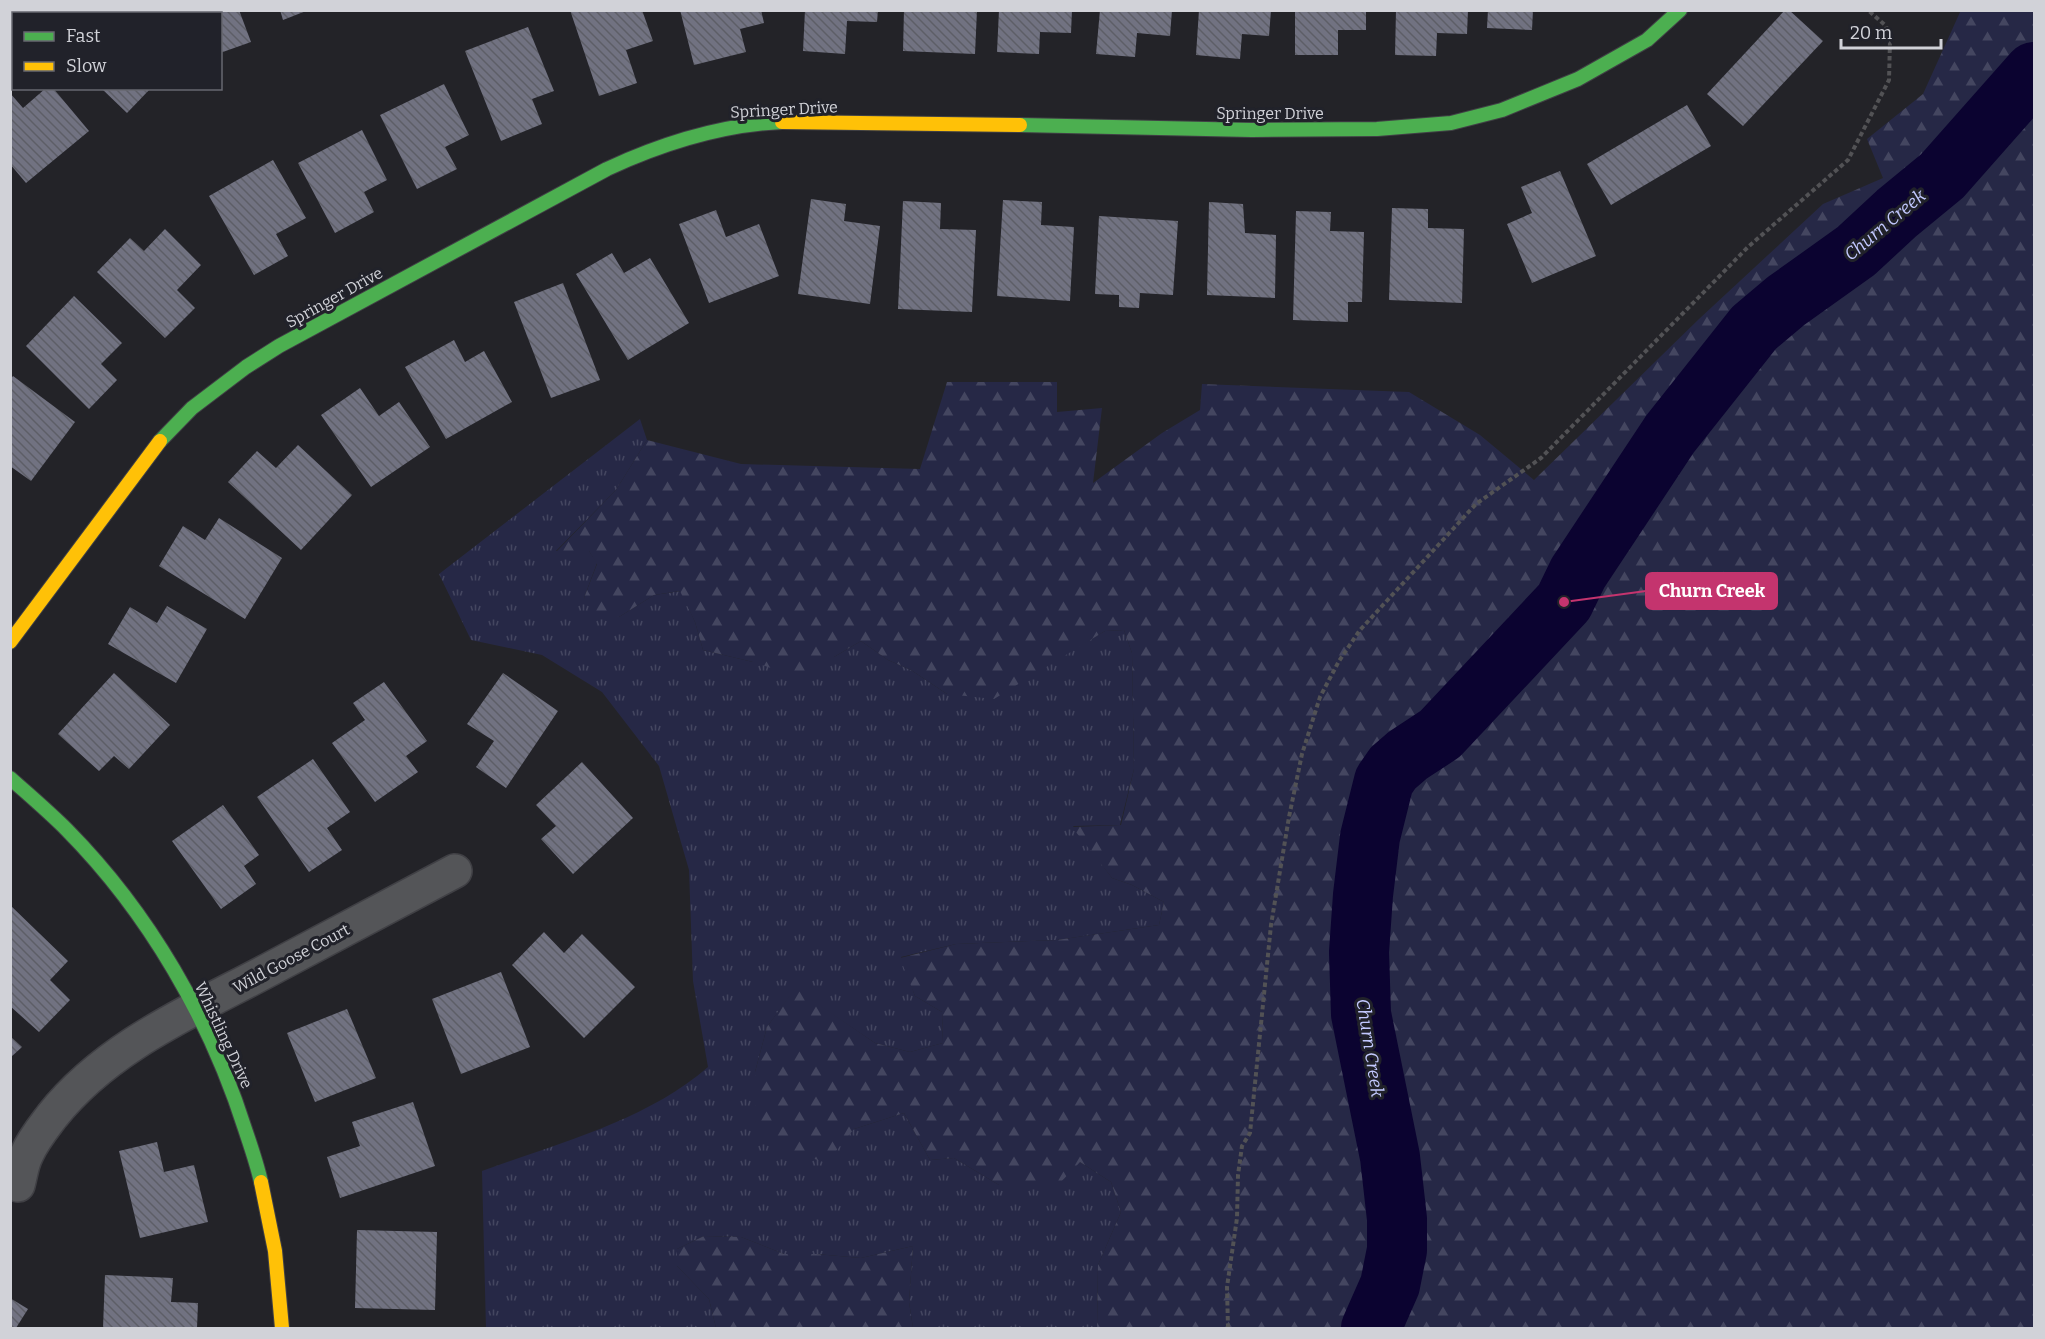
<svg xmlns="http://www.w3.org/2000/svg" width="2045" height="1339" viewBox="0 0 2045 1339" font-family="Bitter,serif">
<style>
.grass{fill:url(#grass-tufts)}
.forest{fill:url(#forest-firs)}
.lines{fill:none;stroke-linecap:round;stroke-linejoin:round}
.river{stroke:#0b0330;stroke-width:60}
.building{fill:url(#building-back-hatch)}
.street-casing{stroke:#404045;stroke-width:36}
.fast-casing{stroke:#404045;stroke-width:16}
.slow-casing{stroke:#404045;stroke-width:16}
.path{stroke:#525255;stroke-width:4;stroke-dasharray:4.5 3;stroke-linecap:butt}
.street{stroke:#545558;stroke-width:33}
.fast{stroke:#4caf50;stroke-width:14}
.slow{stroke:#ffc107;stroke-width:14}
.labels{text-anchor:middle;stroke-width:6;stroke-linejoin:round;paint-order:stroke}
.street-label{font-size:16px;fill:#d1d2d8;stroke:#21222a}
.water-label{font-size:18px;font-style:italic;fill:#c2c8fe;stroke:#21222a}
.leader{fill:none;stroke:#c4346e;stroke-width:2}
.callout-dot{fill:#c4346e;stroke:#21222a;stroke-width:2}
.callout{fill:#c4346e;stroke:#c4346e;stroke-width:2}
.callout-label{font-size:18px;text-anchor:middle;font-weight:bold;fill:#fff}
</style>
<defs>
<pattern id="grass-tufts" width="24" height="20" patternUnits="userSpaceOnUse" patternTransform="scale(1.5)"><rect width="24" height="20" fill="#262846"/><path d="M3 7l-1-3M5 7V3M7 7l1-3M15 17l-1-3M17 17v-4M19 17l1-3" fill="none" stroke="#444660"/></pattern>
<pattern id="forest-firs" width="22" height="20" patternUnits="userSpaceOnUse" patternTransform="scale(1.5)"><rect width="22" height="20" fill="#262846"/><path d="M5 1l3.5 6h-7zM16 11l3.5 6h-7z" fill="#444660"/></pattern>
<pattern id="building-back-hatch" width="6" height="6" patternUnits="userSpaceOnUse" patternTransform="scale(1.5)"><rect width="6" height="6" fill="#717281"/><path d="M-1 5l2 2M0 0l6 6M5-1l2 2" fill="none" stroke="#5d5e67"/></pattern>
</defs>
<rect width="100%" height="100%" fill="#232328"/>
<path class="grass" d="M640,419L647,440L616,490L556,551H589L597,563L584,598L619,617L654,595L681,591L695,622L703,650L753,662L834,657L861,641L888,660L911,670L947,694L1074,649L1105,631L1124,630L1132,653L1134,769L1120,825L1073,826L1112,878L1132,885L1164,902L1159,925L1057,940L956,944L901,957L915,996L942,1012L943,1043L910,1052L875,1043L795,989L767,1027L755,1072V1121L854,1129L904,1113L930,1160L954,1158L999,1185L1080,1162L1111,1182L1121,1212L1098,1265L1097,1328H913L909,1302L913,1246L861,1258L816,1254H784L741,1237L704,1236L677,1249V1266L709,1299L716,1328H486L482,1171C558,1143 646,1121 708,1067L693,981L689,870L659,766L602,692L542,655L471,640L439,574Z"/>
<g class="forest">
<path d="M1961,10L2034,11V1328H1097L1098,1265L1121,1212L1111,1182L1080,1162L1057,1186L999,1185L954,1158L930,1160L904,1113L854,1129L826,1163L789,1150L755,1121V1072L767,1027L795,988L875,1043L910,1052L943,1043L942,1012L915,996L900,958L956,944L1057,940L1159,925L1164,902L1132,885L1112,878L1072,827L1121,825L1134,769L1132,653L1124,630L1105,631L994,699L947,694L911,670L888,660L861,641L834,657L804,679L753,662L703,650L695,622L680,591L654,595L619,617L594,612L584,598L597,564L589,551L556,552L616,490L647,440L741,464L920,469L947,382H1057V412L1102,408L1093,483L1162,433L1200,410L1202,384L1409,392L1480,435L1534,480L1699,319L1823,204L1883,178L1867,139L1923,94Z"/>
<path d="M704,1236L741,1237L784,1254H816L861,1258L913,1246L909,1302L913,1328H716L709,1299L677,1266V1249Z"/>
</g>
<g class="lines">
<path class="river" d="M1371,1328L1390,1285L1397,1250V1219L1390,1157L1361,1014L1359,952L1363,895L1370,837L1384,781L1393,768L1408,755L1440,734L1564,602L1578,573L1670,434L1754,328L1786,301L1856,251L1897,213L1942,176L2034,72"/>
</g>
<g class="building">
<path d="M92,10H102L105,14H89Z"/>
<path d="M170,10H239L251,42L220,53V14H171Z"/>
<path d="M280,10H306V11L283,20Z"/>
<path d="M570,10H642L653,41L626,50L637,83L599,96Z"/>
<path d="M680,10H761L764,23L740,29L746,52L694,65Z"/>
<path d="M805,10H878L877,22L847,21L845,54L803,51Z"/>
<path d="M904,10H977L975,54L903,51Z"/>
<path d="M999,10H1072L1071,33L1040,32L1039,54L997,52Z"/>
<path d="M1100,10H1172L1170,36L1137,33L1135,57L1096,54Z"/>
<path d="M1199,10H1271L1269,36L1242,34L1240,59L1196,55Z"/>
<path d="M1295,10H1366V30H1338V55H1295Z"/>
<path d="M1396,10H1468L1467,34L1437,33L1436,56L1395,55Z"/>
<path d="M1488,10H1533L1532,30L1487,28Z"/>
<path d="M1785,10H1789L1823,41L1743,126L1707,94Z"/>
<path d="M528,27L554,91L532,99L542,124L501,141L465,51Z"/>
<path d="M444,84L469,135L445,147L457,169L417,189L380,115Z"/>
<path d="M46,88H53L89,131L26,183L10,164V93L23,108Z"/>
<path d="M101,88H151L127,113Z"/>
<path d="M1687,105L1711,146L1611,205L1587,164Z"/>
<path d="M362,130L387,180L364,192L374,212L335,233L298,163Z"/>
<path d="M273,160L306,218L276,234L288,256L254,275L209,196Z"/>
<path d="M1560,171L1596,256L1532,283L1507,224L1532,213L1521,187Z"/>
<path d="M811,199L846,204L844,221L880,226L870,304L798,294Z"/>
<path d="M1003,200L1042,202L1041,225L1074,227L1070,301L997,296Z"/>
<path d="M903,201L941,203L940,229L976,230L972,312L898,309Z"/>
<path d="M1209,202L1243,204L1245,233L1276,235L1275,298L1207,295Z"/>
<path d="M1392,208L1428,209V228L1464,229L1462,303L1389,300Z"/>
<path d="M716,210L726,237L759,224L779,276L709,303L679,224Z"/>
<path d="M1296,211L1331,212L1330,231L1364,232L1362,302H1348V322L1293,320Z"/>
<path d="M1099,216L1178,221L1173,295L1140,293L1139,308L1119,307V295L1095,294Z"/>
<path d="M165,229L201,265L177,290L195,308L165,338L97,272L130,238L144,251Z"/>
<path d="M612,253L624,273L650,258L689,323L628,360L576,274Z"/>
<path d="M563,283L600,380L551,398L514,302Z"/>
<path d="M74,296L122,343L101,364L117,380L89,409L26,346Z"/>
<path d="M454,340L465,362L484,351L512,402L446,439L405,367Z"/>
<path d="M13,376L75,422L31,481L10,466V380Z"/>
<path d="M360,388L379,416L399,402L430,447L371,487L321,415Z"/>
<path d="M298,445L352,495L301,550L228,482L257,451L276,468Z"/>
<path d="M219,518L282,558L245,619L159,566L183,526L205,540Z"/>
<path d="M167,606L207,629L176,683L108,644L130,607L157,623Z"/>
<path d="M114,673L170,725L129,769L114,756L99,771L58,734Z"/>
<path d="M503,673L558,711L506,788L476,767L494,741L467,724Z"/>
<path d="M384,682L427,741L406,756L418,772L375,802L332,743L365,720L353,703Z"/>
<path d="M313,759L350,812L327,828L342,850L309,872L257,797Z"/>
<path d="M582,762L633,818L573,874L541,839L556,826L536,805Z"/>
<path d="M223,805L259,855L244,866L256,884L221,909L172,841Z"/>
<path d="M10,905L68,961L50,980L70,1000L39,1032L10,1006Z"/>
<path d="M544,932L564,953L582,934L635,987L584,1038L512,965Z"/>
<path d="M501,972L530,1047L461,1074L432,999Z"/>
<path d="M347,1009L376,1078L315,1102L287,1033Z"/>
<path d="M10,1036L22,1047L10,1058Z"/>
<path d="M413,1102L435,1166L340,1198L327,1157L360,1146L352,1122Z"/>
<path d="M157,1142L164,1172L194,1165L208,1222L140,1238L119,1151Z"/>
<path d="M357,1230L437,1232L435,1310L355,1308Z"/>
<path d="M105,1275L173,1278L171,1302L198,1303L197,1328H103Z"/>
<path d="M10,1298L28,1309L16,1328H10Z"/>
</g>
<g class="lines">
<defs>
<path id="street" d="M18,1185C21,1174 22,1163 27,1154C33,1140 43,1128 52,1116C108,1045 196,1009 274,967C334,935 394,903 455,871"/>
<g id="fast">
<path d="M1020,125L1252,130L1377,129L1451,123L1502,110L1578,79L1647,40L1680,10"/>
<path d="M160,441L192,408L246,367L279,346L607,169C663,143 720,125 782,122"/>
<path d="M10,778C29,795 49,812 67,830C149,913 210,1019 245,1129C251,1147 257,1164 261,1182"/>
</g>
<g id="slow">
<path d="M782,122L1020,125"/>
<path d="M10,642L160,441"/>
<path d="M261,1182L275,1251L282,1328"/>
</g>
</defs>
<use href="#street" class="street-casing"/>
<use href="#fast" class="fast-casing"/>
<use href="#slow" class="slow-casing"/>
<path class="path" d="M1228,1328L1227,1287L1237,1218L1238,1175L1242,1146L1250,1133L1271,925L1289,817L1302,754L1320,697L1339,661L1360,630L1476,504L1541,458L1748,247L1848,160L1889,80L1890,41L1886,26L1868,10"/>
<use href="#street" class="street"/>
<use href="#fast" class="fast"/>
<use href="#slow" class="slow"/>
</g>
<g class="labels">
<g class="street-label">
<text transform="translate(784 109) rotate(-3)" y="6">Springer Drive</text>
<text x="1270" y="119">Springer Drive</text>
<text transform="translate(334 297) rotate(-29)" y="6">Springer Drive</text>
<text transform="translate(291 958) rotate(-28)" y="6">Wild Goose Court</text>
<text transform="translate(224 1035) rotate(65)" y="6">Whistling Drive</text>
</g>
<g class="water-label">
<text transform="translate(1885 225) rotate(-40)" y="6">Churn Creek</text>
<text transform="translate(1370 1048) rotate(81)" y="6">Churn Creek</text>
</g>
</g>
<path class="leader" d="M1564 602L1646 591"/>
<circle class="callout-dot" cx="1564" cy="602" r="6"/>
<rect class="callout" x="1646" y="573" width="131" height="36" rx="6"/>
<g class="callout-label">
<text x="1712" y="597">Churn Creek</text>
</g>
<rect width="2045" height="1339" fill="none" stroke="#d1d2d8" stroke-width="24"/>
<rect x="12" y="12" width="210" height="78" fill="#21222a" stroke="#676870" stroke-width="1.5"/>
<rect x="24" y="32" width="30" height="9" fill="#4caf50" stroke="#676870" stroke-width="1.5"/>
<text x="66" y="42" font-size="18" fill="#d1d2d8">Fast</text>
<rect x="24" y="62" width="30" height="9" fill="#ffc107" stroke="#676870" stroke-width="1.5"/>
<text x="66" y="72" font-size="18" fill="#d1d2d8">Slow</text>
<path d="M1841 39v9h100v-9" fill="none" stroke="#d1d2d8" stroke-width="3"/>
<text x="1850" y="39" font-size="18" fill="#d1d2d8" stroke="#21222a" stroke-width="4.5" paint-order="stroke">20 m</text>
</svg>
